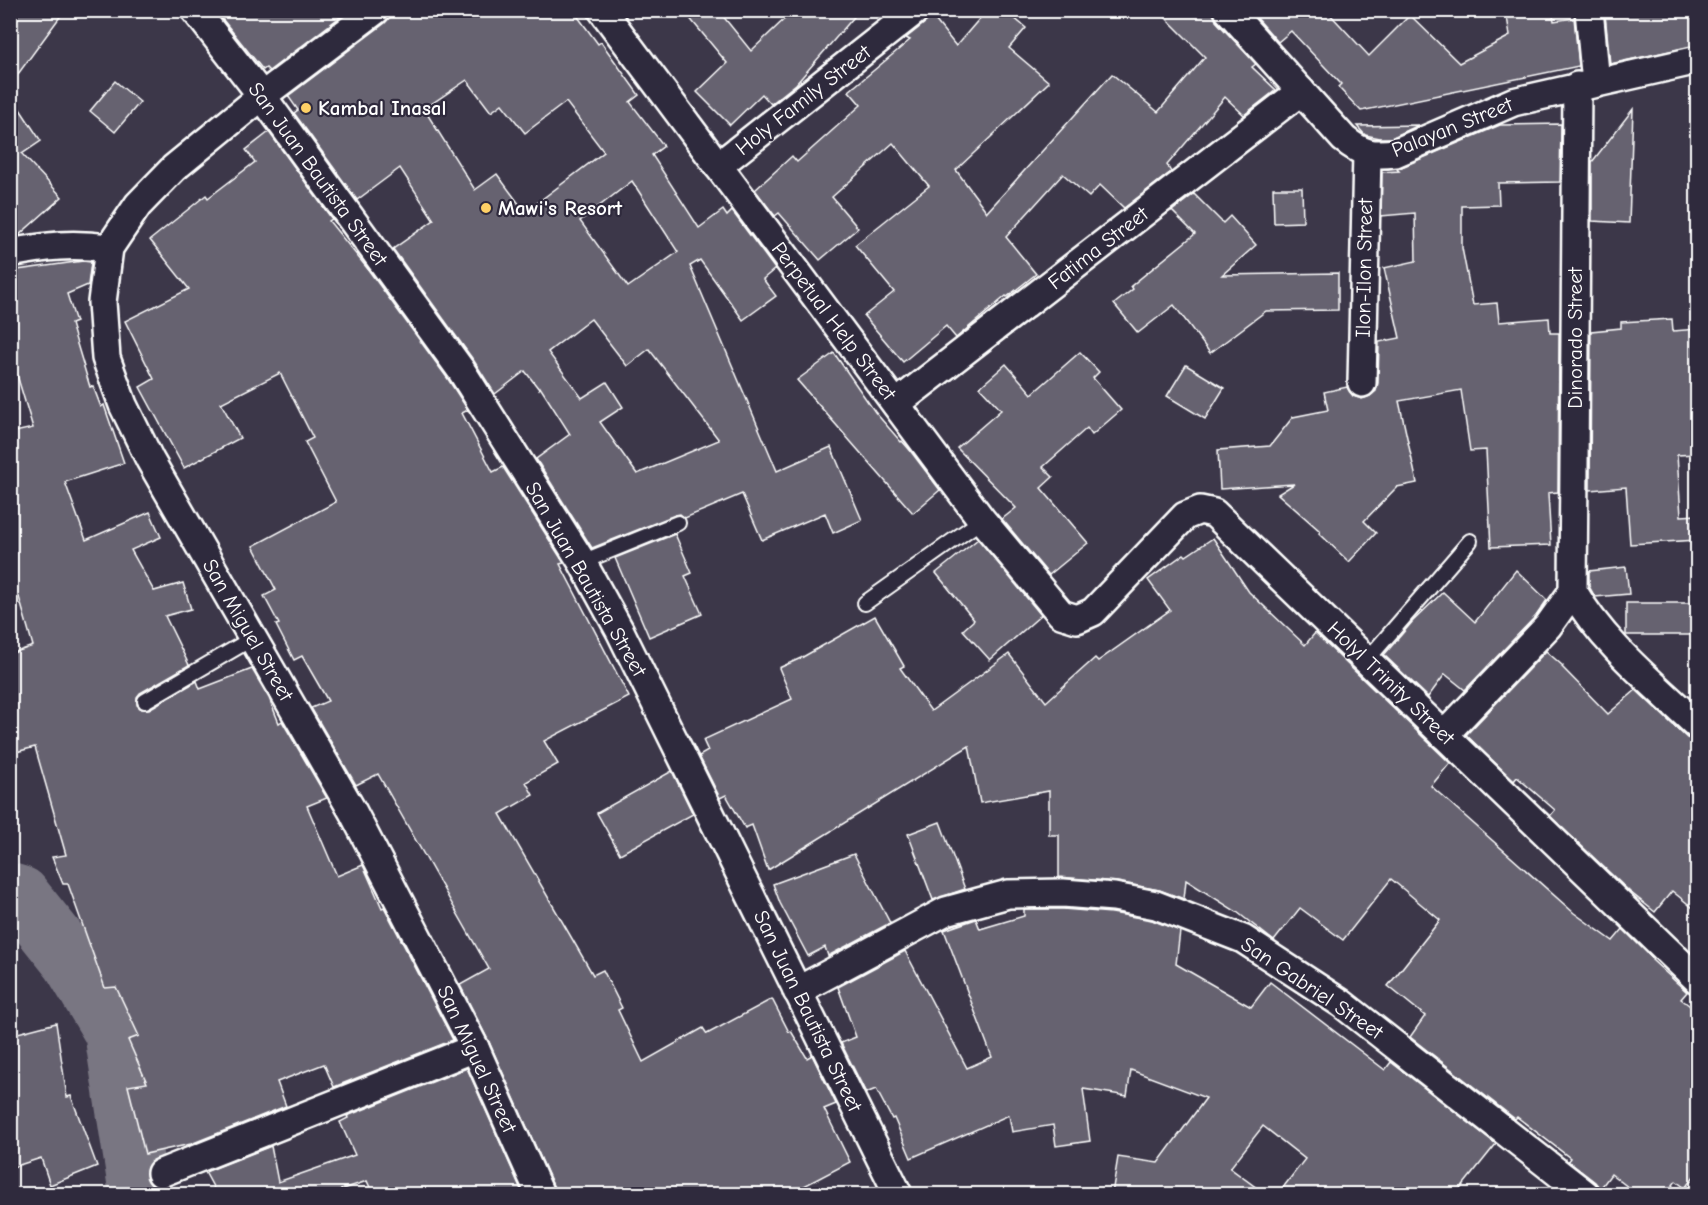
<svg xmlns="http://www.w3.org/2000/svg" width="1708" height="1205" viewBox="0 0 1708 1205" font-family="'Comic Neue',sans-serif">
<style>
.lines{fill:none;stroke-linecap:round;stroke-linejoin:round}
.river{stroke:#797682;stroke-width:60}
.building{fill:#666270;stroke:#fff;stroke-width:1.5;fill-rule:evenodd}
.lane-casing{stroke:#fff;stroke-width:18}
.street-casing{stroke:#fff;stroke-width:32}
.lane{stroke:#2f2a3d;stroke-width:14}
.street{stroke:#2f2a3d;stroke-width:27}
.poi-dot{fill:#ffd166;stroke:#2f2a3d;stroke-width:2}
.labels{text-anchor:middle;stroke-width:4.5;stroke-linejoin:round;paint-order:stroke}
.street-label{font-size:21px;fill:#fff;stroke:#2f2a3d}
.poi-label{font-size:21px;font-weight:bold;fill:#fff;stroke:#2f2a3d;text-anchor:start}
</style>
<rect width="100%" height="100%" fill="#3c3749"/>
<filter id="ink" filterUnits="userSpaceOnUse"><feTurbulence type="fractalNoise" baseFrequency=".0167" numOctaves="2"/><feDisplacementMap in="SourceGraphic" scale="12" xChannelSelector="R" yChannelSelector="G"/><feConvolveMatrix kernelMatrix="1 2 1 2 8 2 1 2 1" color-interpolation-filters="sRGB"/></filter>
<g filter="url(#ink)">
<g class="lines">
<path class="river" d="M10,893L20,896L72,961L114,1032L139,1194"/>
</g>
<g class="building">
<path d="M21,10H65L10,85V24Z"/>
<path d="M215,10H349L269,71L266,68L263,70Z"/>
<path d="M391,10H573L598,44L601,42L639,95L630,102L664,146L652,155L699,228L723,210L727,216L732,211L775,269L763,279L776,296L743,320L700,260L690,266L777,471L831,447L862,520L833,533L825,513L762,540L742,494L685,518L680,514L675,515L592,548L536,459L570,434L540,387L539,389L525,371L495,394L474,361L393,249L434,220L400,168L357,200L294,113L298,110L288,96L385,23L390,17ZM467,80L491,112L502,104L525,133L566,102L604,152L525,212L497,174L475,190L424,109ZM632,181L678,252L628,287L580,221ZM591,319L627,366L649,349L719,440L637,474L600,422L623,407L607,382L582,398L548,352Z"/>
<path d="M683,10H718L751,51L794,10H860L796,84L771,104L762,94L730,125L697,92L727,63Z"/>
<path d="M987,10H1005L1026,28L1009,48L1049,82L956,170L987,212L1112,74L1158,112L1205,57L1158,10H1213L1216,21L1256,64L1252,67L1276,90L1244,115L1225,97L1167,165L1171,172L1124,208L1100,185L1089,197L1063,174L1006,237L1036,274L1007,297L1006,296L956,338L946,326L903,362L864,316L894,292L855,245L929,186L893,143L832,197L858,228L820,260L779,213L775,216L755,190L792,156L797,162L861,105L849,91L910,40L906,38L926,22L931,15L956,46Z"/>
<path d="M1250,10H1326L1369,56L1410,15L1459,63L1510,36L1506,10H1552L1554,21L1574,18L1579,66L1361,111L1338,87L1341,84L1291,31L1278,42Z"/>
<path d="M1629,10H1698V45L1610,64L1605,14Z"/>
<path d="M115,81L140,102L115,132L90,111Z"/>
<path d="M10,94L41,141L22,154L62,197L19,235L10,237Z"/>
<path d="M1633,109L1629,223L1592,221V162Z"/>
<path d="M1561,124L1560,182L1498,183L1499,205L1462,206V248L1473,305L1497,303L1499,322L1549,318L1550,333H1559L1558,492L1548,493L1551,545L1491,547L1486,450L1470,451L1461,390L1399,401L1417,483L1397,487L1364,521L1376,533L1349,562L1319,533L1320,531L1278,494L1294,484L1220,489L1218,450L1270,446L1293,417L1328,410L1324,392L1347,387L1353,396L1362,399L1370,396L1376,391L1378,383L1379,342L1400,338L1384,268L1416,261L1415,213L1381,216L1382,172L1399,171L1397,169L1500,125Z"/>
<path d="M1419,125L1391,138H1380L1365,135L1357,126Z"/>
<path d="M269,132L332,219L329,221L367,268L448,379L468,410L462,413L493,472L503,467L564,563L560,564L629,697L544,741L558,764L526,782L533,795L500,814L593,975L603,970L622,1008L618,1010L643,1062L703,1028L707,1034L772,999L789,1032L791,1031L807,1058L812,1055L836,1104L824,1109L850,1162L789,1194H556L554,1188L489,1042L460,985L489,969L378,774L356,785L311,708L328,701L302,656L294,660L276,625L279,624L264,596L276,590L253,546L336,502L305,442L313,438L280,373L221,403L240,438L184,468L140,387L154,379L125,321L189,289L150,240L206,195L208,198L255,162L246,150Z"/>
<path d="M1273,188H1302L1303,222L1274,223Z"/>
<path d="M1194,194L1223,223L1230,216L1256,245L1222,275L1338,273V310L1266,311L1210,353L1174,305L1138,333L1114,304L1133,289L1131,286L1195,234L1172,211Z"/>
<path d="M83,261L91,262L88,285L67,294L76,322L71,324L90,387L93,386L101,407L104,405L124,463L65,482L86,540L150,512L161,537L131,550L154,591L183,583L191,609L165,616L189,665L140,693L137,697V705L141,709H149L197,681L200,689L252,669L269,698L279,723L282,721L327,798L307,806L337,876L363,865L382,908L384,907L453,1040L334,1087L324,1064L277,1082L286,1106L191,1144L145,1154L128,1086L147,1083L128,1040L139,1036L116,987L105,988L68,884H63L52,857L66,855L35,747L16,752L10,734V654L33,646L19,597L16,598L10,579V433L33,428L10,352V271Z"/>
<path d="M1672,319L1673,331L1698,329V454L1677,455L1681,516L1698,515V540L1630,544L1626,487L1590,490L1591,331L1621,328V322Z"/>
<path d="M1080,352L1099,372L1093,378L1121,410L1092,435L1087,428L1043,467L1053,477L1041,488L1088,543L1049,575L1002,519L1016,508L957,448L1001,410L980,387L1006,364L1032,394Z"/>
<path d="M834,353L875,412L901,442L902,441L909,449L940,490L913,513L797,380Z"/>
<path d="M1186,365L1224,388L1205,419L1167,396Z"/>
<path d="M675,534L692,573L685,576L702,614L649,637L615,558Z"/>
<path d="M1213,538L1249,592L1305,645L1315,633L1450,763L1431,786L1574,913L1613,941L1623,929L1653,959L1652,960L1687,992L1681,999L1698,1012V1171L1685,1188L1676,1181L1666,1194H1637L1611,1174L1600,1189L1595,1182L1568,1161L1570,1158L1517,1117L1515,1119L1410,1037L1425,1016L1388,986L1440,920L1391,879L1343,940L1300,908L1274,941L1237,912L1186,880L1184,899L1159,890L1117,882L1059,877V835H1049V791L980,803L969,746L768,870L752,825L745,828L726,795L720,798L699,756L708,751L703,740L792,699L779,668L801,658L875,616L904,666L900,668L931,711L1009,654L1046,702L1095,658L1098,661L1170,610L1148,580L1184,554L1186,556Z"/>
<path d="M978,539L1041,615L990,660L963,630L974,620L936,573Z"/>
<path d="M1626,567L1629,594L1595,597L1589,586V571Z"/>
<path d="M1516,570L1547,600L1536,616L1465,690L1445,674L1428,697L1384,655L1413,621L1443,592L1475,622Z"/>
<rect x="1626" y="603" width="72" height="32"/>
<path d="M1546,651L1563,666L1562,667L1608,714L1636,690L1687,738L1698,741V912L1672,891L1655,912L1630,892L1550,816L1555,810L1517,777L1514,781L1466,735Z"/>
<path d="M672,771L693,814L620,854L597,813Z"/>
<path d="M940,822L965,889L933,900L908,834Z"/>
<path d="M854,854L890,923L828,956L825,947L808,956L780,903L773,884Z"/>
<path d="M1024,909H1063L1112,913L1152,920L1180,931L1176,964L1251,1007L1270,982L1385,1070L1391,1062L1496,1144L1456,1194H1278L1305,1159L1263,1126L1230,1168L1265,1194H1112L1118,1157L1158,1163L1206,1098L1131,1070L1127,1096L1083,1089L1090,1141L1056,1146L1053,1125L1012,1132L1009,1115L911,1158L894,1118L892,1119L876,1089L866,1093L841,1043L856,1037L838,987L905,951L967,1068L992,1057L944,930L976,919L980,929L1024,916Z"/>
<path d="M56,1023L67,1097L71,1096L97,1166L50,1185L41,1158L10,1168V1035Z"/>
<path d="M467,1068L523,1194H373L367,1181L329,1194H217L205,1172L271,1146L278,1182L355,1155L340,1122L348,1118L347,1116Z"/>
</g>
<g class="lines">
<defs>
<g id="lane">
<path d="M582,562L678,523"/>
<path d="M865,603L982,520"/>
<path d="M1367,660L1470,541"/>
<path d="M145,701L253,638"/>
</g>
<g id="street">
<path d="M195,10L262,96L461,370L582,562L620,631L898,1194"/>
<path d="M376,10L262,96L174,168L138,205L109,248L102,302L106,358L123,405L150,460L353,812L475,1048L540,1194"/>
<path d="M602,10L982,520L1061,614L1077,619L1093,612L1185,516L1200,510L1214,513L1698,980"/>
<path d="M1228,10L1344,139C1363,154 1371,156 1395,153L1513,102L1698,60"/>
<path d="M1589,10L1596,83"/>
<path d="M1577,86L1573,591C1603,644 1654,684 1698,726"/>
<path d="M718,166L916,10"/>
<path d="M10,253C47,246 71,243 109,248"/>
<path d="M1362,383L1367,153"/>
<path d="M896,404L1301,91"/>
<path d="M1444,735L1548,626L1573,591"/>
<path d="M797,991L946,911L1008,894L1063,893L1114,897L1156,905L1243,939L1341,1003L1585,1194"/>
<path d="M161,1173L475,1048"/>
</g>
</defs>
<use href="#lane" class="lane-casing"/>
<use href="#street" class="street-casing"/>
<use href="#lane" class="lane"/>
<use href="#street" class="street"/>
</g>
</g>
<g class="poi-dot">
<circle cx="306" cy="108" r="6"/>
<circle cx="486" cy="208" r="6"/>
</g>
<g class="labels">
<g class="street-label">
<text transform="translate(803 100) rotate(-38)" y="7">Holy Family Street</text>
<text transform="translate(1452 127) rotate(-22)" y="7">Palayan Street</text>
<text transform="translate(318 174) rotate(54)" y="7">San Juan Bautista Street</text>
<text transform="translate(1098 248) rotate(-38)" y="7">Fatima Street</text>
<text transform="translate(1364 268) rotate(-89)" y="7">Ilon-Ilon Street</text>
<text transform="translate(834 321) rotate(53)" y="7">Perpetual Help Street</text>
<text transform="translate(1575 338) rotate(-90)" y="7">Dinorado Street</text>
<text transform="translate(586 579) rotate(60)" y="7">San Juan Bautista Street</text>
<text transform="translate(248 630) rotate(60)" y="7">San Miguel Street</text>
<text transform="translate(1391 683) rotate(44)" y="7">Holyl Trinity Street</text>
<text transform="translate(1312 988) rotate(34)" y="7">San Gabriel Street</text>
<text transform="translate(808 1011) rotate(64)" y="7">San Juan Bautista Street</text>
<text transform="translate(477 1059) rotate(65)" y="7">San Miguel Street</text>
</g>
<g class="poi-label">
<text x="318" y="115">Kambal Inasal</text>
<text x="498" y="215">Mawi's Resort</text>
</g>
</g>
<rect width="1708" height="1205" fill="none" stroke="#2f2a3d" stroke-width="36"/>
<rect x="18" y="18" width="1672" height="1169" fill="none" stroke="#fff" stroke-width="2" filter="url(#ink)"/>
</svg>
